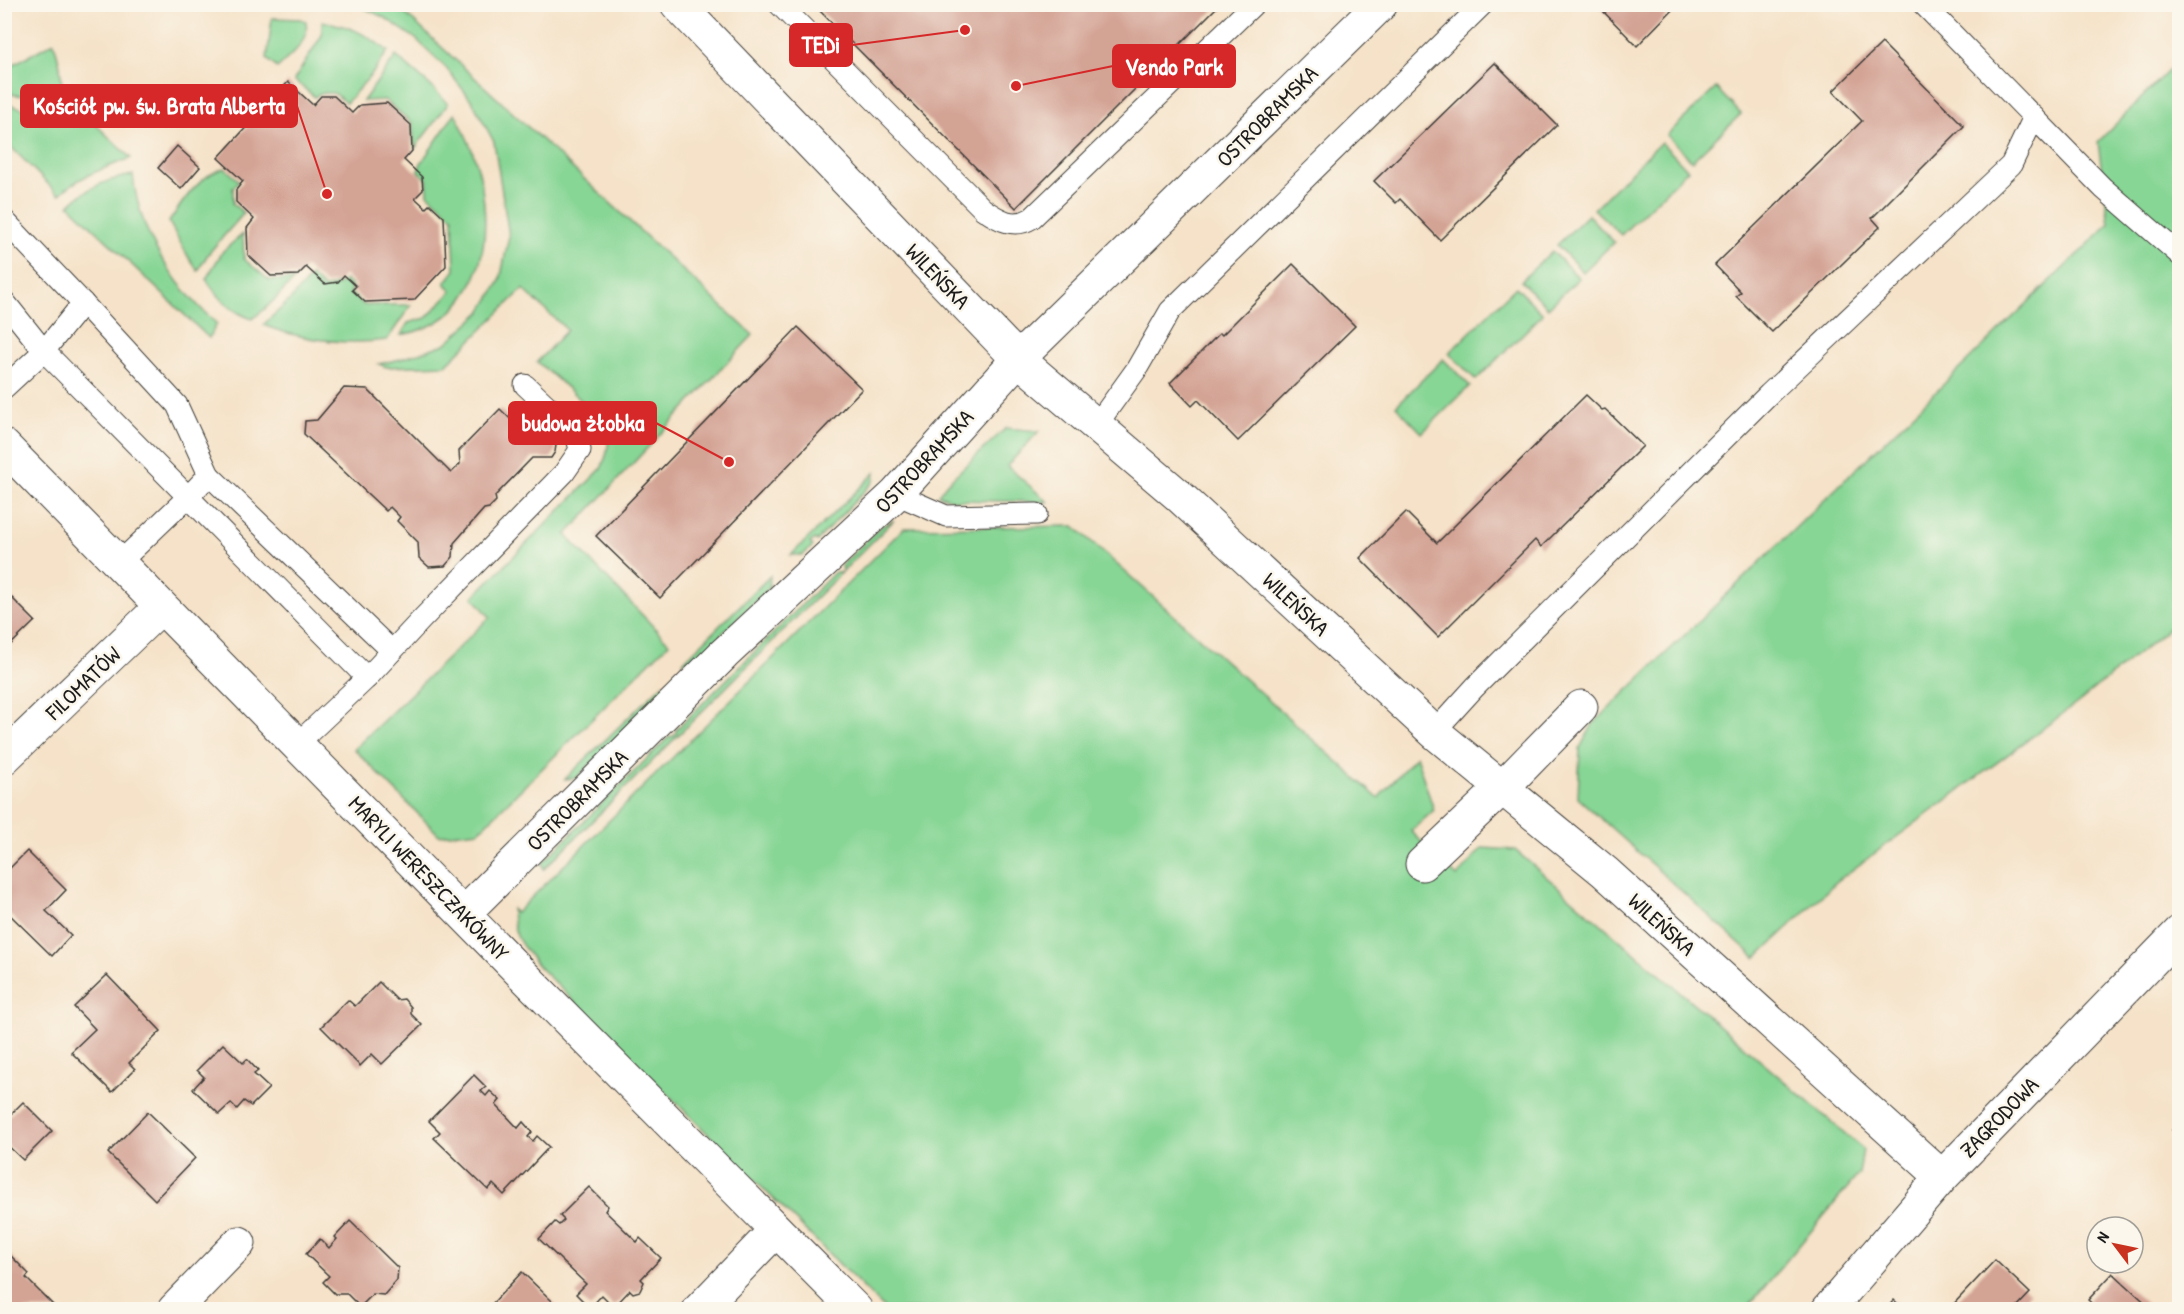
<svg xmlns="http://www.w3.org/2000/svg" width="2184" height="1314" viewBox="0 0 2184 1314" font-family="'Patrick Hand',sans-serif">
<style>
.green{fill:#87d695;stroke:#527958;stroke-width:1.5}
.building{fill:#d3a394}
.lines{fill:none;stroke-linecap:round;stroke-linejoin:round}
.lane-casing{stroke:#3d3a36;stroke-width:23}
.street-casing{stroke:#3d3a36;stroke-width:35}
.lane{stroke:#fff;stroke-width:21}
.street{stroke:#fff;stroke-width:33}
.labels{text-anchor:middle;stroke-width:5;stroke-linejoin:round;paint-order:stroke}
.street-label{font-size:22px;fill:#1c1c1c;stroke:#fbf7ec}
.leader{fill:none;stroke:#d62828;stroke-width:2}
.callout-dot{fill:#d62828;stroke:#fbf7ec;stroke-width:2}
.callout{fill:#d62828;stroke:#d62828;stroke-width:2}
.callout-label{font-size:24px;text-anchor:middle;font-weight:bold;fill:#fff}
</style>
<rect width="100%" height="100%" fill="#fbf7ec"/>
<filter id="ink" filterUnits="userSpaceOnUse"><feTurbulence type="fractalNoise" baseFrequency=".0167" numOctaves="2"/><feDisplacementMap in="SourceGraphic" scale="12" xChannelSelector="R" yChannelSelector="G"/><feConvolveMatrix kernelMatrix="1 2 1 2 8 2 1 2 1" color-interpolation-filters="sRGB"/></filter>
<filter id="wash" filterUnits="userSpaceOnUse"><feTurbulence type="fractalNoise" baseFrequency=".008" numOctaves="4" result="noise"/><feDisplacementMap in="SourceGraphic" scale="24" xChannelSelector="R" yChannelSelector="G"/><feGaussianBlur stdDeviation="1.35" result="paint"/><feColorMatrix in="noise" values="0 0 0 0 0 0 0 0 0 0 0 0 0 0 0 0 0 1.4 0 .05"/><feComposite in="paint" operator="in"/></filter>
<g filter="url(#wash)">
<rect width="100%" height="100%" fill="#f5e2c8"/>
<g class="green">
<path d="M358,5H396L753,335L566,535L669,643L479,831L439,835L354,749L490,617L473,597L601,469C606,457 611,445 606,433C600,412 555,378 537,362L567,330L523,289L446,365L386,367L379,364L401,359L445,344L481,312L500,281L509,236L494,142L472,101L446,68L416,39L385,18Z"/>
<path d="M272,18L301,19L306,21C310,42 291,55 277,68L267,59Z"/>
<path d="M322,21C352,27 363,32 388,51L372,74L346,103L334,93H320L315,97L294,80L322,35Z"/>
<path d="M54,42L60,66L63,96H23L5,93V69Z"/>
<path d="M396,56L431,86L448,104L415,148L412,123L385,100L363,101Z"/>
<path d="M2179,60V620L2080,701L1836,882L1756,958L1578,798L1580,748L1593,724L2109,224L2098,142Z"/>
<path d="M1716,88L1741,114L1692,161L1667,135Z"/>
<path d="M4,103L24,109L77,107L131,158C106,168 78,176 59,195L5,141Z"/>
<path d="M455,113C466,135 477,158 481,182C493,249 478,321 401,335L408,323L426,318L452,291L445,283L455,270L453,217L428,194L427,179L418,171L421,163Z"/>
<path d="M1661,142L1688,170L1621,235L1594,209Z"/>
<path d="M225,168L239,181L233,188V204L244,213L208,254L198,271L189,258L169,222C183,201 199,175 225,168Z"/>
<path d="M133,175C139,235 173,284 217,324L209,338L69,205C88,187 108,179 133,175Z"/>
<path d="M1588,215L1614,242L1583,272L1557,245Z"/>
<path d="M243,234L244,259L269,280H294L265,309L252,319C232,312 217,297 206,279L223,251Z"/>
<path d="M1552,251L1579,278L1548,308L1521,281Z"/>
<path d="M311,276L324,288L340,284L345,280L352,287L350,292L364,305H411L387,340C345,345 302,340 263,325L291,299Z"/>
<path d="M1516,287L1543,314L1476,380L1449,353Z"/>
<path d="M1443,359L1470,386L1422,433L1396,406Z"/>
<path d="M1006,428L1039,431L1007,466L1048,502L954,500L938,495L946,484Z"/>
<path d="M875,473L874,481L817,541L815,539L810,543L813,546L803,555H791Z"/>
<path d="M894,520L544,869L542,863L669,737L673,736L677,732L676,730L835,572L840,573L842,571L841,566L880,527Z"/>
<path d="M1074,526L1378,798L1416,756L1434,810L1411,831L1457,877L1482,848L1515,850L1863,1149L1859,1174L1746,1309H885L539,967C522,945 513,939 512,909L516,913L904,528Z"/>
<path d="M770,576L769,588L693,662H683Z"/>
<path d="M663,684L662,695L652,705L649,702L645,706L646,710L576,778L565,779Z"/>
</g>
<g id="blocks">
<g class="building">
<path d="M813,4H1220L1016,208Z"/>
<path d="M1596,4H1678L1637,46Z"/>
<path d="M1882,43L1964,126L1872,218L1880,227L1772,332L1736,296L1741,292L1715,265L1862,121L1833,91Z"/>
<path d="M1495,63L1557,125L1440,240L1400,199L1396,203L1374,181Z"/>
<path d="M288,82L313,105L321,96H334L352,113L360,105L387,103L411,125L412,151L404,160L422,177L423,190L415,198L426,208L430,204L444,217L446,266L414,300L365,302L352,290L356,286L344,275L338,282L325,284L306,267L298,275L271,276L248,255L247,228L254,219L236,202V190L243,181L218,158Z"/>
<path d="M177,146L200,167L181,189L158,168Z"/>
<path d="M1293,264L1355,326L1238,441L1198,400L1192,406L1170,383L1220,333L1222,335Z"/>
<path d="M798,327L862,389L660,598L596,536Z"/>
<path d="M344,388L367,389L451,473L460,464L459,451L500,409L532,440L549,439L556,445L555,452L551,458H532L495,496L496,501L489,508L484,509L454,543L453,557L445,566L429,567L419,558L418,542L397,521L400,517L390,507L386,511L304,434L305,421L317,420Z"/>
<path d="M1586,395L1602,410L1605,409L1643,446L1541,547L1535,540L1438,637L1360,558L1406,512L1437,543Z"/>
<path d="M4,590L35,621L4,651Z"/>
<path d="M27,851L66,890L46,911L71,935L52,956L4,909V874Z"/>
<path d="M107,975L161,1031L129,1063L135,1069L112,1092L71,1052L95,1029L74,1007Z"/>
<path d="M379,982L397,1000L404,999L411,1007V1014L422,1025L382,1064L372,1054L360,1066L321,1027L348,1000L355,1006Z"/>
<path d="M223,1044L243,1063L247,1059L258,1071L254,1074L269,1088L251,1106L244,1101L237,1109L231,1103L219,1114L193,1089L204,1077L197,1070Z"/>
<path d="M474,1075L486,1087L481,1091L486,1096L490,1091L500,1100L496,1105L518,1128L523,1122L532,1132L528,1137L533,1141L537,1136L549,1147L504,1195L493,1184L488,1190L434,1138L440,1132L429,1121Z"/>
<path d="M23,1102L52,1131L23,1160L4,1142V1121Z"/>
<path d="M148,1112L195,1158L155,1200L108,1153Z"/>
<path d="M2180,1122V1138L2172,1130Z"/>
<path d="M589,1187L608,1206L605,1211L637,1242L640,1238L661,1258L641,1279L644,1282L640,1291L633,1293L630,1290L614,1307L602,1295L590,1308L576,1294L586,1284L539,1239L555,1222L559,1225L564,1220L560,1216Z"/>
<path d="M350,1221L398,1268L397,1280L384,1295L373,1294L360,1307L347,1294H335L323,1282L329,1276L306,1254L320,1239L329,1248L337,1239L335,1237Z"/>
<path d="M4,1249L29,1274L26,1278L58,1310H4Z"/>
<path d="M1995,1260L2030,1293L2014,1310H1948Z"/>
<path d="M522,1272L551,1300L561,1310H496L491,1305Z"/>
<path d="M2113,1273L2153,1310H2099L2088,1300Z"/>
<path d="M1894,1300L1904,1310H1885Z"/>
</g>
</g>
</g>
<g filter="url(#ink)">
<use href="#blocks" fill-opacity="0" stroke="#3d3a36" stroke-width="1.5"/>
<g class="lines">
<defs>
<g id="lane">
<path d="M779,4L983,209C999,220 1014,229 1032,218L1254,4"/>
<path d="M1923,4L2103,188L2180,255"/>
<path d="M4,220L83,303"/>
<path d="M4,301L44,351L367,678"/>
<path d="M4,388L44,351L83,303L177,405L209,475"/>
<path d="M1095,427L1136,370L1170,311L1483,4"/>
<path d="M896,494L946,516L1037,514"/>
<path d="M119,563L188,497L209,475L392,651"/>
<path d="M1434,732L1475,687L1769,394L2011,165L2034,117"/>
<path d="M298,743L367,678L421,620L564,473L580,450L576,433L525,385"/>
</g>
<g id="street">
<path d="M677,4L1018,359L1178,495L1434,732L1605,872L1942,1177"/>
<path d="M4,446L523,975L856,1310"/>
<path d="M4,758L161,607"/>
<path d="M1422,864L1503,787L1581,707"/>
<path d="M464,913L724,654L896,494L1018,359L1381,4"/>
<path d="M174,1310L239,1243"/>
<path d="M699,1310L776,1230"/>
<path d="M1828,1310L1942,1177L2180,932"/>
</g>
</defs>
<use href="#lane" class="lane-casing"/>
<use href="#street" class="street-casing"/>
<use href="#lane" class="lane"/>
<use href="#street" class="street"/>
</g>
</g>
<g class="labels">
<g class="street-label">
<text transform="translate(1267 116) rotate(-45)" y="8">OSTROBRAMSKA</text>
<text transform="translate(938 276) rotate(46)" y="8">WILEŃSKA</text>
<text transform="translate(924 461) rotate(-47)" y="8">OSTROBRAMSKA</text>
<text transform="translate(1296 604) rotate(43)" y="8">WILEŃSKA</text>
<text transform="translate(83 683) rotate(-44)" y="8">FILOMATÓW</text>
<text transform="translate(577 800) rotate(-45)" y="8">OSTROBRAMSKA</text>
<text transform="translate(429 878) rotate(46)" y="8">MARYLI WERESZCZAKÓWNY</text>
<text transform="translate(1662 924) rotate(42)" y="8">WILEŃSKA</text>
<text transform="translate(1999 1117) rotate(-46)" y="8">ZAGRODOWA</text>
</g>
</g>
<path class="leader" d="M965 30L852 45M1016 86L1113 66M327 194L297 106M729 462L656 423"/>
<g class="callout-dot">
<circle cx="965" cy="30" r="6"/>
<circle cx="1016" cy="86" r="6"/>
<circle cx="327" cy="194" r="6"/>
<circle cx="729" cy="462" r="6"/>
</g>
<g class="callout">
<rect x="790" y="24" width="62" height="42" rx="6"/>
<rect x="1113" y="45" width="122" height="42" rx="6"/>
<rect x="21" y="85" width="276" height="42" rx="6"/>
<rect x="509" y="402" width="147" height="42" rx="6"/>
</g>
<g class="callout-label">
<text x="821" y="53">TEDi</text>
<text x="1174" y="75">Vendo Park</text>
<text x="159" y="114">Kościół pw. św. Brata Alberta</text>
<text x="583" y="431">budowa żłobka</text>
</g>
<rect width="2184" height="1314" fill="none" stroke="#fbf7ec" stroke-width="24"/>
<g transform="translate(2115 1245) rotate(302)"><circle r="28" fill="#fbf7ec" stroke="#a29f99" stroke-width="1.5"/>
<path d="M0-4.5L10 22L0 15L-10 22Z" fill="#c8321e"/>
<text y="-9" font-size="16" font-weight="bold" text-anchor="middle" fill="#1c1c1c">N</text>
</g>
</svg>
